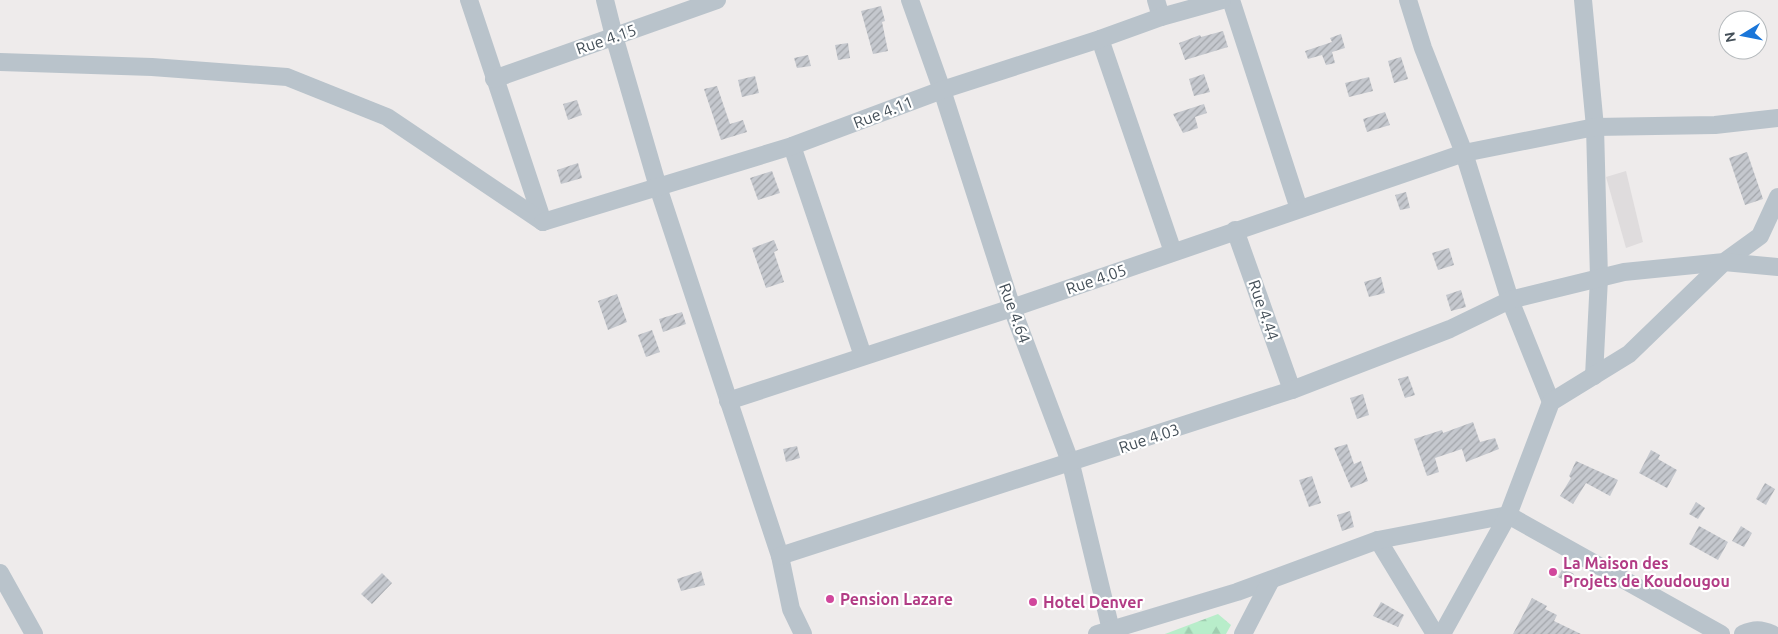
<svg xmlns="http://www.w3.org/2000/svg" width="1778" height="634" viewBox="0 0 1778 634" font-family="Ubuntu,sans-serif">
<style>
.education{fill:#dfdcdd}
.forest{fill:url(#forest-firs)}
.building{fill:url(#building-hatch)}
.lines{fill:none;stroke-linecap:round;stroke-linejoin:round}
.minor{stroke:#b9c3cb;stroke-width:18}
.hotel-dot{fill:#d1479c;stroke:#fff;stroke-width:2}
.labels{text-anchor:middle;stroke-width:4.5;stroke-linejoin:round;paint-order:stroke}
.street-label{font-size:16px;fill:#444f58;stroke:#fff}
.hotel-label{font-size:16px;font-weight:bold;fill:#b23c85;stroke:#fff;text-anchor:start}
</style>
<defs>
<pattern id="forest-firs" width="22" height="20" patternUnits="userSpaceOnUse" patternTransform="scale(1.25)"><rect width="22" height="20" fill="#b8edca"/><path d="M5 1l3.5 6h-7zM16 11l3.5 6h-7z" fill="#9fcdb0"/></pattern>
<pattern id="building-hatch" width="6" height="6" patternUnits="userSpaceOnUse" patternTransform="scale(1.25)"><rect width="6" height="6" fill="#c5c8ce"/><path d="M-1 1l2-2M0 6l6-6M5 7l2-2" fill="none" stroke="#a2a5aa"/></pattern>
</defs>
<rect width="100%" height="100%" fill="#eeebeb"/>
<path class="education" d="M1626,171L1643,242L1626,248L1606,177Z"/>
<path class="forest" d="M1218,614L1231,625L1226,634H1165Z"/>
<g class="building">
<path d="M881,6L885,21L882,22L888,51L873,54L861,11Z"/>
<path d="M1223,31L1228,47L1185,60L1179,43L1200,35L1201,37Z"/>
<path d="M1341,34L1345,48L1332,52L1335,63L1326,65L1322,55L1308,59L1305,51L1332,42L1330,38Z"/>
<path d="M848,43L850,58L838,60L835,45Z"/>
<path d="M808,55L811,66L797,68L794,58Z"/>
<path d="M1401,57L1408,79L1394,83L1388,61Z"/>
<path d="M1204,74L1210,92L1194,96L1189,79Z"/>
<path d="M755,76L759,93L742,97L738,80Z"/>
<path d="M1369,77L1373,91L1349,97L1345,83Z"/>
<path d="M717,86L730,124L743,120L747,132L721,140L704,89Z"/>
<path d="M577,100L582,115L568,120L563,104Z"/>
<path d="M1204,104L1207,113L1195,117L1198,128L1183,133L1173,114Z"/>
<path d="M1385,112L1390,125L1367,132L1363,119Z"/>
<path d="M1747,152L1763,199L1745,205L1729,158Z"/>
<path d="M578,163L582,178L561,184L557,170Z"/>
<path d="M772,171L780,193L758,200L750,178Z"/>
<path d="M1406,192L1410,208L1400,210L1395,195Z"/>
<path d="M774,240L778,250L774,252L784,282L766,288L752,248Z"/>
<path d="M1449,248L1454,265L1438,270L1432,253Z"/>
<path d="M1381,277L1385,293L1369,297L1364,282Z"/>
<path d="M1461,290L1466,307L1451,311L1446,295Z"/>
<path d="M617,294L627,322L608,330L598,301Z"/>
<path d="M682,312L686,324L663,332L659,319Z"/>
<path d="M652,330L660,352L646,357L638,335Z"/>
<path d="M1408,376L1415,395L1405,398L1398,379Z"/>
<path d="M1363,394L1369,415L1357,419L1350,398Z"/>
<path d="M1473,422L1480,442L1495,438L1499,449L1466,462L1462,449L1435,458L1439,472L1427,476L1414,439L1442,430L1443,433Z"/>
<path d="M1347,444L1354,464L1361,461L1368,481L1351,488L1334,448Z"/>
<path d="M797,446L800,458L786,462L783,449Z"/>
<path d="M1651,450L1660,455L1658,459L1677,470L1667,488L1639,473Z"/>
<path d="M1576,461L1618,480L1610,496L1586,483L1573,504L1560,496L1571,478L1569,476Z"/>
<path d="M1312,476L1321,503L1309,507L1299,480Z"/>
<path d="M1765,483L1775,489L1766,505L1756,499Z"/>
<path d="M1696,502L1705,508L1698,519L1689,514Z"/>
<path d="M1350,511L1354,527L1342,531L1337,515Z"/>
<path d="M1699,526L1728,542L1718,560L1689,544Z"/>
<path d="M1741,526L1752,533L1744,547L1732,541Z"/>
<path d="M1563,568L1574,574L1569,583L1558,577Z"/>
<path d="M701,571L705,585L681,591L677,579Z"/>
<path d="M382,573L392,583L372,604L361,594Z"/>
<path d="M1532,598L1547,606L1545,609L1557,615L1554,621L1581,634H1513Z"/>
<path d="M1381,602L1404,615L1398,627L1373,616Z"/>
</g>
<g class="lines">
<g class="minor">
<path d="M469,0L543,222"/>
<path d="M605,0L614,36L658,187L780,556L791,609L803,634"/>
<path d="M910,0L942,90L1012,308L1071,464L1112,634"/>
<path d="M1156,0L1161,17"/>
<path d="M1231,0L1299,209"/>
<path d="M1408,0L1423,48L1464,153L1510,300L1551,402"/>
<path d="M1583,0L1595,127L1599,278L1594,376"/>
<path d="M1100,39L1173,252"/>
<path d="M0,62L152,67L287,77L387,117L543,222"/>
<path d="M494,79L717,0"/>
<path d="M792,146L863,356"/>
<path d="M543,222L792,146L942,90L1100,39L1161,17L1222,0"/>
<path d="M1235,230L1292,390"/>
<path d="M728,401L1012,308L1464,153L1595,127L1715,125L1778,118"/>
<path d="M1508,515L1721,634"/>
<path d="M1378,540L1435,634"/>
<path d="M780,556L1292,390L1450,329L1510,300L1624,272L1724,262L1760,236L1778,197"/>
<path d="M0,573L34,634"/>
<path d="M1097,634L1237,592L1378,540L1508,515"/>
<path d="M1243,634L1271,580"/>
<path d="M1442,634L1508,515L1551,402L1629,354L1724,262L1778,267"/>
<path d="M1743,634C1754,629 1761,629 1772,634"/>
</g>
</g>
<g class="hotel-dot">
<circle cx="1553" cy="572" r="5"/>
<circle cx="830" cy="599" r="5"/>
<circle cx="1033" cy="602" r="5"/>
</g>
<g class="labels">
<g class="street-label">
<text transform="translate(606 39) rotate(-19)" y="6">Rue 4.15</text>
<text transform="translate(883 112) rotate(-21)" y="6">Rue 4.11</text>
<text transform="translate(1096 279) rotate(-19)" y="6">Rue 4.05</text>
<text transform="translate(1264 310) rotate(71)" y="6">Rue 4.44</text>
<text transform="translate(1015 313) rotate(70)" y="6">Rue 4.64</text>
<text transform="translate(1149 438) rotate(-18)" y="6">Rue 4.03</text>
</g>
<g class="hotel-label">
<text x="1563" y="569">La Maison des<tspan x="1563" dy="18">Projets de Koudougou</tspan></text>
<text x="840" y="605">Pension Lazare</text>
<text x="1043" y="608">Hotel Denver</text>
</g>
</g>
<g transform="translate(1743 35) rotate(260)"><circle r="24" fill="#ffffff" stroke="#b4b9bc"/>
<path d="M0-4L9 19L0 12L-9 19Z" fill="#1a76d9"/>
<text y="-8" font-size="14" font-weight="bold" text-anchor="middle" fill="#444f58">N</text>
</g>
</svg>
